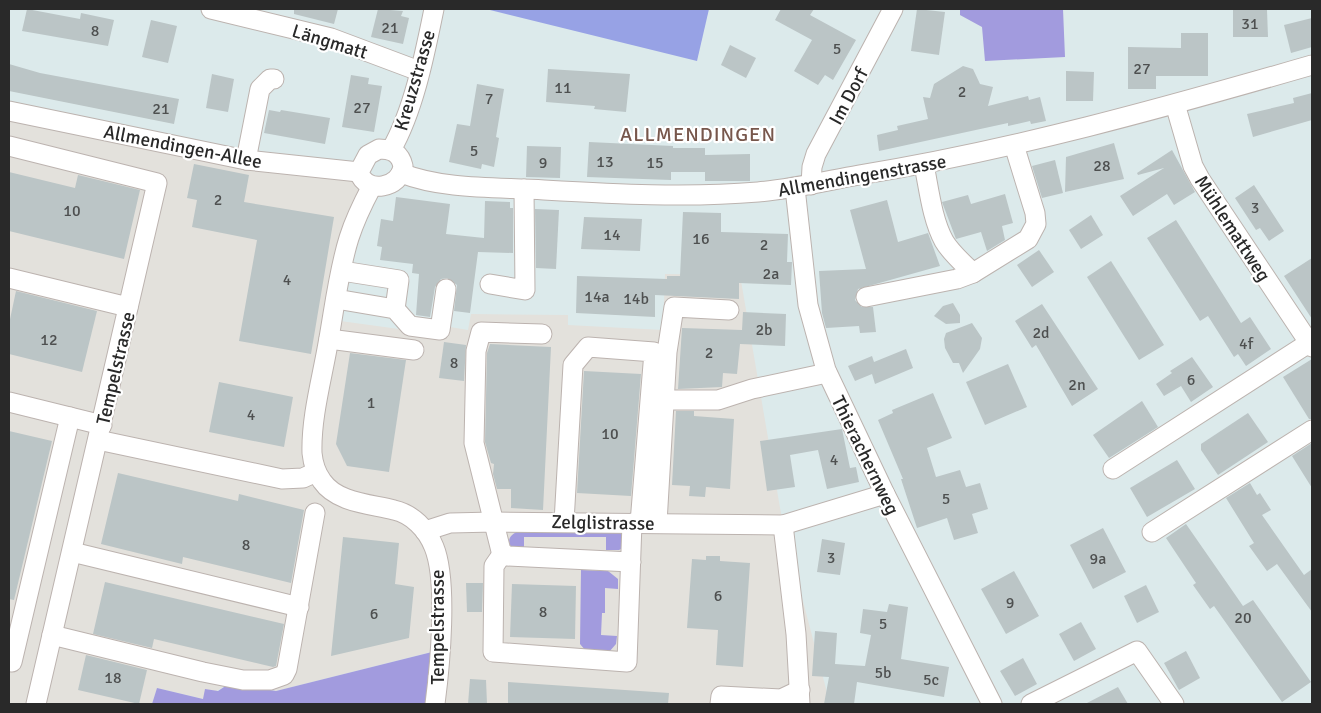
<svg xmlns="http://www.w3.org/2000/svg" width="1321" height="713" viewBox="0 0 1321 713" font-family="Signika,sans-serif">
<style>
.industrial{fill:#e3e1dc}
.green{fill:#a29bde}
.pitch{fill:#97a2e5}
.building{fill:#bbc5c6}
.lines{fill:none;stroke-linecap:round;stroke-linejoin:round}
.minor-casing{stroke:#bcb3af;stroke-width:21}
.minor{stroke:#fff;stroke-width:19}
.labels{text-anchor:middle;stroke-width:4.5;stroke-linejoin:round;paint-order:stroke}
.number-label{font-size:16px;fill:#4e5050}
.street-label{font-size:19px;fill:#292929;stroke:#fff}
.neighbourhood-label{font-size:20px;letter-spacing:1px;fill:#77574c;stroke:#fff}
</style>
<rect width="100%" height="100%" fill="#dceaeb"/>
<path class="industrial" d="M9,111L366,182L333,320L443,335L444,326L468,330L471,314L568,315V325L663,330L665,274L740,275L783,525L830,704H427L431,652L276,691L230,683L203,699L157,688L152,704H9Z"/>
<g class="green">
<path d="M960,9H1063L1065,57L985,61L982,27L960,15Z"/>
<path d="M519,531L618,532L624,535L623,548L619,550H606V537H524V549L511,547C506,538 512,534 519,531Z"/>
<path d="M581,570L608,571L618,579V589L605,588V613H602L601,635L617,636L616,644L609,652L586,651L580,644Z"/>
<path d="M432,652L427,704H152L157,688L203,699L205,689L218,691L230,683L276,691Z"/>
</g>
<path class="pitch" d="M486,9H709L697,61Z"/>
<g class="building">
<path d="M27,9L80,19L81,13L114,20L108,46L22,31Z"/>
<path d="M294,9H338L334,24L294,14Z"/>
<path d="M378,9L403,11L401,16L409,18L403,44L371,37Z"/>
<path d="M781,9H814L810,15L856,40L833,80L825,75L818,85L794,71L812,40L775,20Z"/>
<path d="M917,9L945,12L939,55L911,51Z"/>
<path d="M1233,9L1267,10L1268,37H1233Z"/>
<path d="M1312,18V47L1291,53L1284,25Z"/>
<path d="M151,20L177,26L168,63L142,57Z"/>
<path d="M1181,33H1208V76H1156V89H1128V47L1181,48Z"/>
<path d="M730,45L756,58L746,78L721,65Z"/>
<path d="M9,64L40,73L179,99L174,124L9,91Z"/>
<path d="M963,66L973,69L980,84L993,87L988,106L1028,96L1029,100L1040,97L1046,121L1031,124L1030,121L1008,126V123L879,151L877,135L898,130L897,126L928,119L923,97L930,98L934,84Z"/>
<path d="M548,69L630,74L626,112L594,109L595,106L546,102Z"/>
<path d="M1066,71L1094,72L1093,101H1066Z"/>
<path d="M212,74L234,79L228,112L206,108Z"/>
<path d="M351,75L369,78L368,84L382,86L374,132L342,127Z"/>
<path d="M477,84L504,89L496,137L499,138L494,167L482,164L481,169L449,162L457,124L470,126Z"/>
<path d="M1312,93V120L1253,137L1247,114L1294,103L1293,98Z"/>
<path d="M269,110L280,112L281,110L330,118L325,144L264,133Z"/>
<path d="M589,142L673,146V148H705V155L750,154V181H705V172H671V180L587,177Z"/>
<path d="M1114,143L1124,179L1065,192L1066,157Z"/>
<path d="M527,146L561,147L560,178L526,177Z"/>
<path d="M1172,150L1195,192L1174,205L1167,194L1133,216L1120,196L1164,168L1138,175L1137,173Z"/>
<path d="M1055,160L1063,193L1042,198L1032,166Z"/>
<path d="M194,164L249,175L244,202L334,217L311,354L239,341L257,240L192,227L197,200L187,198Z"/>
<path d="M9,172L75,188L78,175L140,190L124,259L9,231Z"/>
<path d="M1254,185L1284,231L1269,241L1260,228L1256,230L1235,198Z"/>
<path d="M1005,194L1013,223L1002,226L1005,240L987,251L981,232L956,239L942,202L968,195L971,204Z"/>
<path d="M396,197L450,204L446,234L484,238L485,201L510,202V208H513V253L478,252L470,313L454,311L457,285L447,278L441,279L435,287L430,317L416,315L419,274L412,273L413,264L380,260L382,247L377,246L381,219L393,221Z"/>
<path d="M887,200L898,242L928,233L940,266L858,289L855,300L862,307H873L876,332L860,333L859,326L826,328L822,313L819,271L866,269L850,210Z"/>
<path d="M535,209L559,210L556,269L536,268Z"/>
<path d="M683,212L721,213V232L788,234L787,262H792L791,285L739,283V299L655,295V317L576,313L577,276L667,279V276H680Z"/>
<path d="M1091,215L1103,235L1081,249L1069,230Z"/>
<path d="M584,217L642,219L640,251L581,249Z"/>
<path d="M1176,220L1241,323L1250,317L1271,349L1246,366L1238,354L1234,357L1208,316L1200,321L1147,238Z"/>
<path d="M1039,250L1054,272L1032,287L1017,265Z"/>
<path d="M1312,258V319L1284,276Z"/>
<path d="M1111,261L1164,345L1139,360L1087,277Z"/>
<path d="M16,291L97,311L82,372L9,354V324Z"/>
<path d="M953,303L960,315V323L946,324L934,316L943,306Z"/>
<path d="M1042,304L1098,389L1072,406L1036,345L1032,348L1015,321Z"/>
<path d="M743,312L786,314L785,346L740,344L737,374L723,373L722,387L678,389L682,328L742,330Z"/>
<path d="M972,323L982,338L980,349L963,373L959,363H953L945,348L944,339L946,333Z"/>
<path d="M444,342L466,345L464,381L439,378Z"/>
<path d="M490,344L551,347L543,510L511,508V489H497L493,474L494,464L491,463L485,442L487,353Z"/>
<path d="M906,349L913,368L875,384L872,374L855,381L848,366L872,356L874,362Z"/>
<path d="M350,353L406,360L389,472L347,466L336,444Z"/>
<path d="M1192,357L1213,387L1191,402L1181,386L1164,396L1156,384L1172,373L1170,371Z"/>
<path d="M1312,359V419H1309L1283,377Z"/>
<path d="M1008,364L1027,407L985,425L966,382Z"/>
<path d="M584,371L641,374L631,496L577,493Z"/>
<path d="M219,382L293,397L284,447L209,432Z"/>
<path d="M933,393L952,438L927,448L936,477L960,470L966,487L980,483L988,509L972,514L978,533L954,540L947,518L917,528L901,479H903L878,420L893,413L892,410Z"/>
<path d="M1142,401L1158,427L1109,458L1093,435Z"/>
<path d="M676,411H694V416L734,419L730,489L706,487L705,497L689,496L690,486L672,485Z"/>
<path d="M1248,413L1268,442L1218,475L1201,450V444Z"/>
<path d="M842,429L850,468L856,467L859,482L827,489L818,450L790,455L795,487L767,491L760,441Z"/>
<path d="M9,431L52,441L14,600L9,599Z"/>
<path d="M1312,443V488L1292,456Z"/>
<path d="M1177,460L1195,489L1147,517L1130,488Z"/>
<path d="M118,473L238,501L239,494L304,510L291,583L183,557L182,564L101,544Z"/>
<path d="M1250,483L1257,495L1260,493L1271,510L1262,515L1304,575L1312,569V612L1277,564L1267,571L1249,546L1254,543L1226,498Z"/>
<path d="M1186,524L1243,606L1253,600L1311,682L1282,702L1214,606L1210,609L1193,585L1196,583L1166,538Z"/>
<path d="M1103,528L1126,572L1093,589L1070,545Z"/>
<path d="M343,537L399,543L395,584L414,587L409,638L331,656Z"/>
<path d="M822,539L845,543L840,575L817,572Z"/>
<path d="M706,556H720V561L750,563L743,667L716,665L718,630L687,628L692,559L706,560Z"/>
<path d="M1014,571L1039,616L1006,634L981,589Z"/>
<path d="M105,582L284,624L276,666L273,667L154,639L152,648L93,634Z"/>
<path d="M466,583H483L482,612H467Z"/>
<path d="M512,584L576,586L575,639L510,637Z"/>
<path d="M1146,585L1159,612L1137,623L1124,596Z"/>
<path d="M889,604L908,607L901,659L949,667L944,697L857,682L854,704H824L829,677L812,676L815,631L837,633L835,664L865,666L871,635L860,633L863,609L887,612Z"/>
<path d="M1081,622L1096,649L1074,661L1059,634Z"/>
<path d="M1186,651L1200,678L1179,690L1164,663Z"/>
<path d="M86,655L147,670L139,704L78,690Z"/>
<path d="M1023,658L1037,684L1015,696L1000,671Z"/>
<path d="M470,679L486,680L487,704H468Z"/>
<path d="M508,682L669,693L668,704H508Z"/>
<path d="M1118,687L1128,704H1085Z"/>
</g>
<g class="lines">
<defs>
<g id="minor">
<path d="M211,9L331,38L419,71"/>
<path d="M1175,104L1193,166L1200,179L1312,347"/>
<path d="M9,111L246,160L359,172"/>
<path d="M9,146L157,183L36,704"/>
<path d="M379,149C392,149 400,153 403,166C401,188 366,195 359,172L368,155Z"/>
<path d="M391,150C414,110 425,53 434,9"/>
<path d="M246,160L260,89L270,79H274"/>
<path d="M924,165C929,189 932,219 944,241C951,253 963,263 973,273"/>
<path d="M401,173C444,190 498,187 544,190C615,194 687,198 758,192C793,189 826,181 859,175C1013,150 1163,108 1312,65"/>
<path d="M811,185L812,167L816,154L893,9"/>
<path d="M372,186C363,203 355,219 349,238C338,273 334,312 327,349C321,382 311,419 312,453C313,463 316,473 322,481C337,503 371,504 394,510C412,514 427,529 434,547C448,581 440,666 435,704"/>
<path d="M795,188L808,305L826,370L885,494L992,704"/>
<path d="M342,271L399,280L395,309"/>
<path d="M9,278L128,307"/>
<path d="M490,284L525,290L524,189"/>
<path d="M866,297L957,279L973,273L1028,239L1036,224L1035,213L1014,145"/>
<path d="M336,299L395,309L410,326L440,330L446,289"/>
<path d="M542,334L481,332L476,351L474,443L501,551L507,556L631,562"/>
<path d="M329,339L414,350"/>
<path d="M664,400H718L752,389L827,373"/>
<path d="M9,402L102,425"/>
<path d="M98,440L282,479L303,478L316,472"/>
<path d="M1113,469L1312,341"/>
<path d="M564,522L573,365L588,347L654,352L640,523"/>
<path d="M657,523L667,352L674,307L729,310"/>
<path d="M783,525L796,634L800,704"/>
<path d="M425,531L450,523L494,522L783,525L885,494"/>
<path d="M1152,532L1312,430"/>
<path d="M72,552L299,607"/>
<path d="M503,553L494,566L493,652L627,662L632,523"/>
<path d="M52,635L203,672L243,680H270L284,675L287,669L315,513"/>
<path d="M12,662L70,417"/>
<path d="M720,704L721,696L781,699L800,690"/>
<path d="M1031,704L1137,651L1174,704"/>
</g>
</defs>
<use href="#minor" class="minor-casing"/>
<use href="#minor" class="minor"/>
</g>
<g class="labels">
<g class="number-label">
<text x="1250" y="29">31</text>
<text x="390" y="33">21</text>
<text x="95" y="36">8</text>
<text x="837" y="54">5</text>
<text x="1142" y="74">27</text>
<text x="563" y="93">11</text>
<text x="962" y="97">2</text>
<text x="489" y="104">7</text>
<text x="362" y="113">27</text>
<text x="161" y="114">21</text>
<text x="474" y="156">5</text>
<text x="605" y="167">13</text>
<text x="543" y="168">9</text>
<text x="655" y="168">15</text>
<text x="1102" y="171">28</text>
<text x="218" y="205">2</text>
<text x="1255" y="213">3</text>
<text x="72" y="216">10</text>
<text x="612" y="240">14</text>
<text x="701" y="244">16</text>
<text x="764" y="250">2</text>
<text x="771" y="279">2a</text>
<text x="287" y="285">4</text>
<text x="597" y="302">14a</text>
<text x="636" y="304">14b</text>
<text x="764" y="335">2b</text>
<text x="1041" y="338">2d</text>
<text x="49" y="345">12</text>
<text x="1246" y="349">4f</text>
<text x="709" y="358">2</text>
<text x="454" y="368">8</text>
<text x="1191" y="385">6</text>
<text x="1077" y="390">2n</text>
<text x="371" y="408">1</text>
<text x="251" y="420">4</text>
<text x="610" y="439">10</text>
<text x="834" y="465">4</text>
<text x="946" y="504">5</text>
<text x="246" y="550">8</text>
<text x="831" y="563">3</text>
<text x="1098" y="564">9a</text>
<text x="718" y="601">6</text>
<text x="1010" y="608">9</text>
<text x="543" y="617">8</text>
<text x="374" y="619">6</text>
<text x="1243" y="623">20</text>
<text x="883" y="629">5</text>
<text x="883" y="678">5b</text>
<text x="113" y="683">18</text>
<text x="931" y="685">5c</text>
</g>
<g class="street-label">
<text transform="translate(330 41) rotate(17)" y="7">Längmatt</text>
<text transform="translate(414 80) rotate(-74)" y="7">Kreuzstrasse</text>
<text transform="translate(848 96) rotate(-62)" y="7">Im Dorf</text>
<text transform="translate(183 146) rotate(11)" y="7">Allmendingen-Allee</text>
<text transform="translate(862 175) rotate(-10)" y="7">Allmendingenstrasse</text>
<text transform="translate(1233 228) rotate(57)" y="7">Mühlemattweg</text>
<text transform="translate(115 368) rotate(-77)" y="7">Tempelstrasse</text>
<text transform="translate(866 455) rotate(64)" y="7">Thierachernweg</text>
<text transform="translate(603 522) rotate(1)" y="7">Zelglistrasse</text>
<text transform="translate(437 627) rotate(-90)" y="7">Tempelstrasse</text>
</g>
<g class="neighbourhood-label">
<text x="698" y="141">ALLMENDINGEN</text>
</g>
</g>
<rect width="1321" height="713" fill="none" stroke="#292929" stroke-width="20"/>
</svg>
